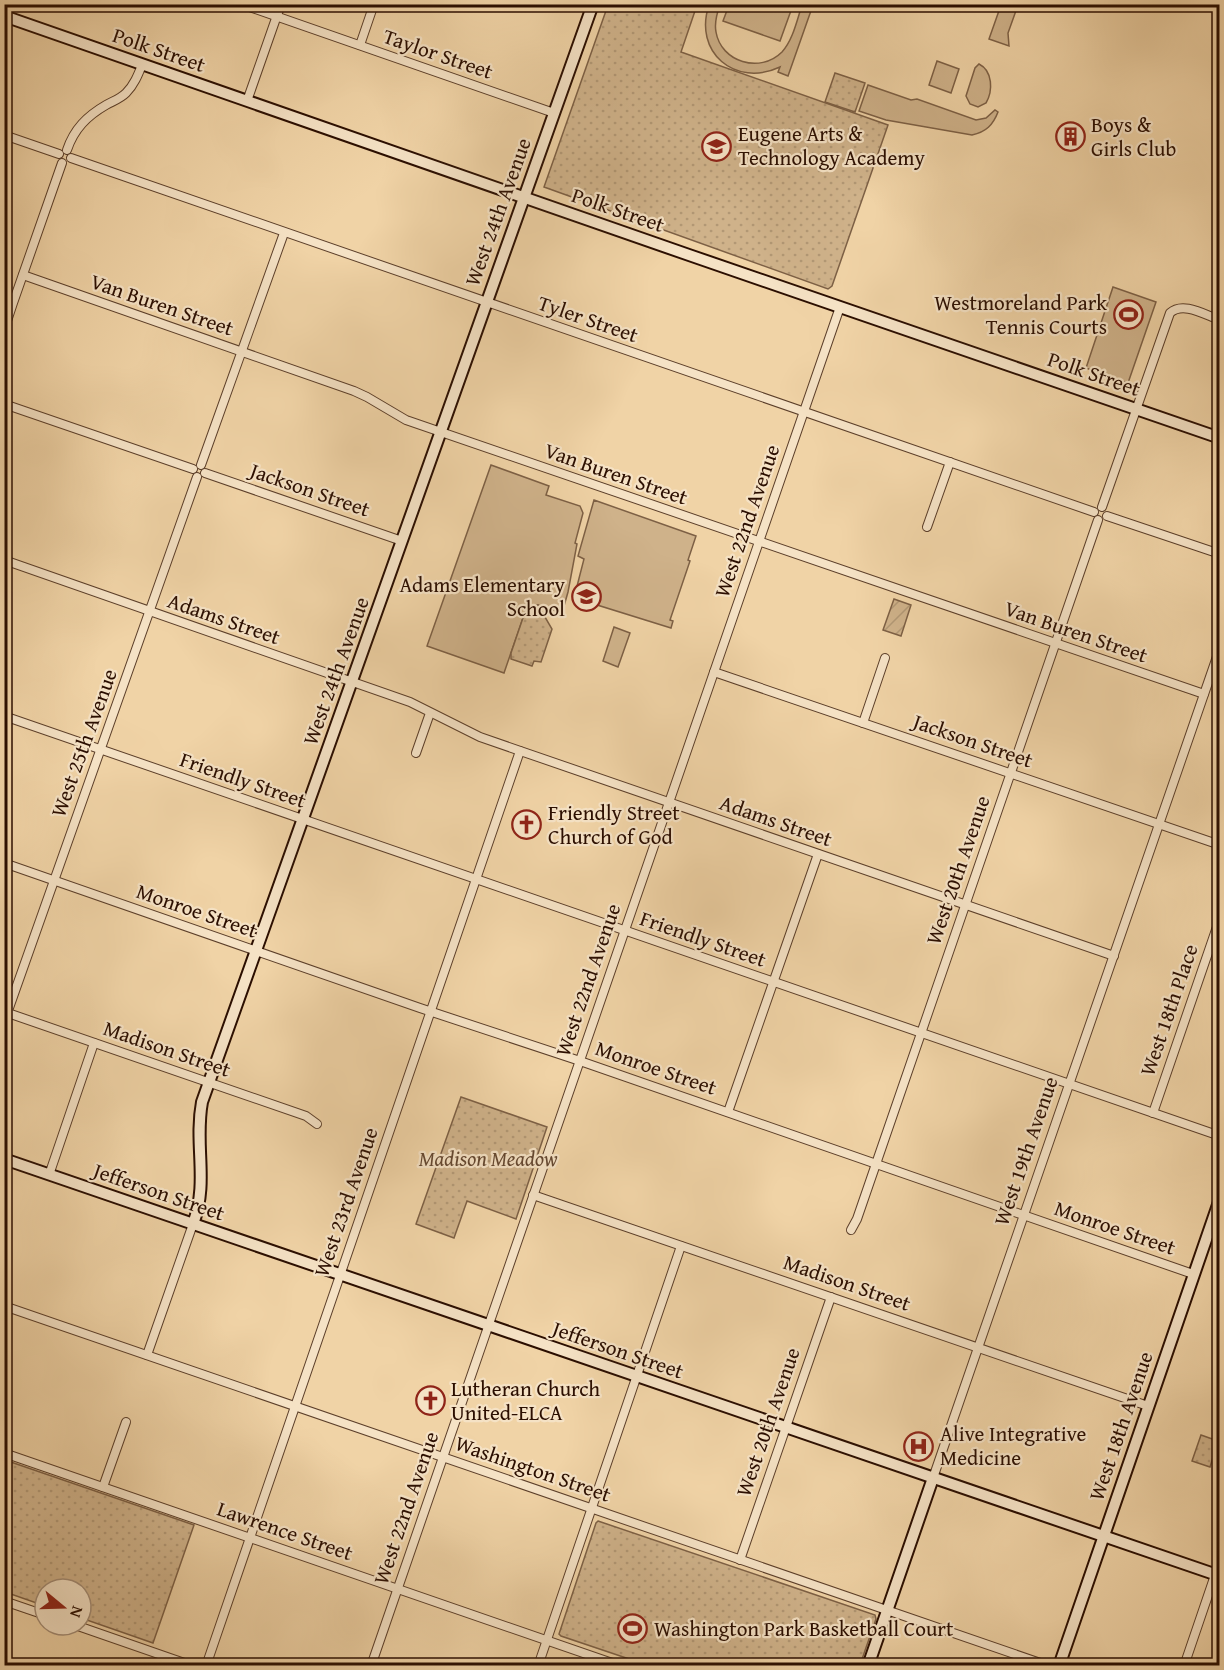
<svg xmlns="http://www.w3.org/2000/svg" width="1224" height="1670" viewBox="0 0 1224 1670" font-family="'Gentium Book Plus',serif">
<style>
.grass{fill:#cfb28a;stroke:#7d6045;stroke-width:1.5}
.park{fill:url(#park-dots);stroke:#7d6045;stroke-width:1.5}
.garden{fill:url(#garden-furrows);stroke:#7d6045;stroke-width:1.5}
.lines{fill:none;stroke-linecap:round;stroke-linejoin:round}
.street-casing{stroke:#5c3f2a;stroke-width:10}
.secondary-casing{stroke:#2b0e00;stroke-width:14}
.street{stroke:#f5e2c5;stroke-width:8}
.secondary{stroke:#f5e2c5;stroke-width:10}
.labels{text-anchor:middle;stroke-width:4.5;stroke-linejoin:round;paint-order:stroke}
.street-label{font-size:21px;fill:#2b0e00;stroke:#f5e2c5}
.poi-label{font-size:21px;fill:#2b0e00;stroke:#f5e2c5;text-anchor:start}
.park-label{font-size:21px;font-style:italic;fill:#644730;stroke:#f5e2c5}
</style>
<defs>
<pattern id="park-dots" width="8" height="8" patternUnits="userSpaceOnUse" patternTransform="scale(1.5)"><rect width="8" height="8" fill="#cfb28a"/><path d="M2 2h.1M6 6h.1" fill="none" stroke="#b29875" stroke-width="1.8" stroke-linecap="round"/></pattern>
<pattern id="garden-furrows" width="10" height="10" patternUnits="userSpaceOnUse" patternTransform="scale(1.5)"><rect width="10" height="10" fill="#cfb28a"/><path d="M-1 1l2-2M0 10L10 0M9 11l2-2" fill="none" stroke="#b29875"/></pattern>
</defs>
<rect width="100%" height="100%" fill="#f0d3a6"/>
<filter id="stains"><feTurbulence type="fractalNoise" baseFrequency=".00333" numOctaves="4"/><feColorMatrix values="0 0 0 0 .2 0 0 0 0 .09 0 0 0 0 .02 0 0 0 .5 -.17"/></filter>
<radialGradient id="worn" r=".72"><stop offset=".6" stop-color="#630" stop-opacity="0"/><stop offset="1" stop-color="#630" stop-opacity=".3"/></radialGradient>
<g class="grass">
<path d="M709,5H720C717,13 714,22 716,32C721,62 760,74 782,52C793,40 797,20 802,5H813L788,76L778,72L780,67C735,88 693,52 709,5Z"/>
<path d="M729,5V4L793,5L780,41L723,21Z"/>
<path d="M1001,5H1018L1008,33L1009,46L989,39Z"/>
<path d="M937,61L959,69L951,93L929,85Z"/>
<path d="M979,64C993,71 993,91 986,103L978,107L970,104L966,96L975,68Z"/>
<path d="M868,85L911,100L917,99L976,120L986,118L995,110L998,112C993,125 986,132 972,135L886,120L859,111Z"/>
<path d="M1113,287L1156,302L1128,383L1086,368Z"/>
<path d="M491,465L549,486L546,495L580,506L583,513L575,543L577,544L568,592L562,613L538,605L526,609L504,673L427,646Z"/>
<path d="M594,500L696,536L688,560L690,561L670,620L673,621L671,628L578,599L575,594L584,559L578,556Z"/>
<path d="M614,627L630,633L618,667L603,661Z"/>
</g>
<g class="park">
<path d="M608,5H697L681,52L888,125L832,286L828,289L544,187Z"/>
<path d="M835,73L865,83L855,112L825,102Z"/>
<path d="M538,605L552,629L541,662L534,661L532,666L511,659V653L526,609Z"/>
<path d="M461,1097L547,1127L516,1219L467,1201L454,1238L416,1224Z"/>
<path d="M1201,1435L1218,1441L1210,1467L1192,1461Z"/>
<path d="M5,1460L194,1525L153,1643L81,1618V1589H45V1606L5,1592Z"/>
<path d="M598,1521L875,1615L876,1619L860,1665H647L561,1636L559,1634L596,1523Z"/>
</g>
<path class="garden" d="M894,599L911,605L901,636L883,630Z"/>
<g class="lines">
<defs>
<g id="street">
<path d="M241,4L554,113"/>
<path d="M360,45L374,4"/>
<path d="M247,101L281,4"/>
<path d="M4,135L59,154"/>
<path d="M67,150C74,129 87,116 106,105C113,101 120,99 126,93C134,85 138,75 142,65"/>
<path d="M71,158L1094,512"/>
<path d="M23,275L354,391L367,397L406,420L1204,694"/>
<path d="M4,337L6,324L13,303L62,163"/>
<path d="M4,404L193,469"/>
<path d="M201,465L284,233"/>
<path d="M205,473L402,541"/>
<path d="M1102,507L1170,313C1183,301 1205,315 1220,320"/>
<path d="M1107,516L1220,554"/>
<path d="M927,527L950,462"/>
<path d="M4,560L410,702L480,737L1114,956"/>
<path d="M714,672L1220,845"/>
<path d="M4,716L1220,1136"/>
<path d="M863,723L885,658"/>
<path d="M416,753L430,713"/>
<path d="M4,863L420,1008L580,1061L1193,1274"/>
<path d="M5,1012L306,1116L317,1124"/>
<path d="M4,1022L197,477"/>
<path d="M728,1112L818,854"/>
<path d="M1153,1113L1220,918"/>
<path d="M49,1175L94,1043"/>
<path d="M533,1195L1148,1406"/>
<path d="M851,1230L857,1219L1098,520"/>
<path d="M4,1306L1049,1666"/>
<path d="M147,1355L193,1224"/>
<path d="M4,1453L621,1666"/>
<path d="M933,1478L1220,648"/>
<path d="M103,1487L126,1422"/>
<path d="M740,1560L831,1297"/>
<path d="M4,1601L45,1615"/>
<path d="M75,1625L193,1666"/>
<path d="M206,1666L520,751"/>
<path d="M371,1666L840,307"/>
<path d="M538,1666L681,1246"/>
<path d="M1184,1666L1215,1575"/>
</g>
<g id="secondary">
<path d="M4,16L689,255L1220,438"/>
<path d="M4,1159L1220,1576"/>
<path d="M193,1224C209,1182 194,1145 202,1102L593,4"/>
<path d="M868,1666L933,1478"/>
<path d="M1059,1666L1220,1199"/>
</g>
</defs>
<use href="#street" class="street-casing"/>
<use href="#secondary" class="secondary-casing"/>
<use href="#street" class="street"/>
<use href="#secondary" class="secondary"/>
</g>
<defs>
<symbol id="building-ring" viewBox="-11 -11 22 22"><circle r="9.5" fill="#f5e2c5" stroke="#8f2418" stroke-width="1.5"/><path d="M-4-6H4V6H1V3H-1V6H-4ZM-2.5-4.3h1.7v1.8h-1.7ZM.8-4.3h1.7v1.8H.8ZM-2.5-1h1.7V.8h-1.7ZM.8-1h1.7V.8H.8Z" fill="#8f2418"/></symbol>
<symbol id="school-ring" viewBox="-11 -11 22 22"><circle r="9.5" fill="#f5e2c5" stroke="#8f2418" stroke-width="1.5"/><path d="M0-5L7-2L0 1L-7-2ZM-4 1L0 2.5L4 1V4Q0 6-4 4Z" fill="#8f2418"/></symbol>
<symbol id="stadium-ring" viewBox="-11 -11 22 22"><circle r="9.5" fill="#f5e2c5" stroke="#8f2418" stroke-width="1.5"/><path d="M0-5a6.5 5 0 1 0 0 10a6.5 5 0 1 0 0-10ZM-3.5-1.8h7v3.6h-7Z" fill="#8f2418"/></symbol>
<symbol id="church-ring" viewBox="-11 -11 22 22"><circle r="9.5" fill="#f5e2c5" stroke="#8f2418" stroke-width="1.5"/><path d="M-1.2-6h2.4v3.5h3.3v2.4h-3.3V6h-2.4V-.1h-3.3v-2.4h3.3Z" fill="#8f2418"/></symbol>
<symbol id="hospital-ring" viewBox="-11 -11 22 22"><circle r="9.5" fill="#f5e2c5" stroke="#8f2418" stroke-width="1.5"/><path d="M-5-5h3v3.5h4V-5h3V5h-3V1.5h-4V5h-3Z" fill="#8f2418"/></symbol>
</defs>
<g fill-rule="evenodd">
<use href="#building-ring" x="1054" y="120" width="33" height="33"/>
<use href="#school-ring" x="700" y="130" width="33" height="33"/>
<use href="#stadium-ring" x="1112" y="298" width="33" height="33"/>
<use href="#school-ring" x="570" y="580" width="33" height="33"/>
<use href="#church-ring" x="510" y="808" width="33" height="33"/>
<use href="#church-ring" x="414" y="1384" width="33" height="33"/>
<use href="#hospital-ring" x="902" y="1430" width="33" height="33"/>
<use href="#stadium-ring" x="616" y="1612" width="33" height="33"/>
</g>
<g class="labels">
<g class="street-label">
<text transform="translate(159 50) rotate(19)" y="7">Polk Street</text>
<text transform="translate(438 54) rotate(19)" y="7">Taylor Street</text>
<text transform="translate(618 210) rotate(19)" y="7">Polk Street</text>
<text transform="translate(498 212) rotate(-70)" y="7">West 24th Avenue</text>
<text transform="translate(162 305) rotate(19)" y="7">Van Buren Street</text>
<text transform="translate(588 319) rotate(19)" y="7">Tyler Street</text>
<text transform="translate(1094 374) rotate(19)" y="7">Polk Street</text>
<text transform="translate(616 474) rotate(19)" y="7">Van Buren Street</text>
<text transform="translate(310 490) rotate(19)" y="7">Jackson Street</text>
<text transform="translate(747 521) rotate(-71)" y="7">West 22nd Avenue</text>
<text transform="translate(224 619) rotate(19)" y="7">Adams Street</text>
<text transform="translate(1076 632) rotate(19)" y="7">Van Buren Street</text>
<text transform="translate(336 671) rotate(-70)" y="7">West 24th Avenue</text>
<text transform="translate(973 741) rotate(19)" y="7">Jackson Street</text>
<text transform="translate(84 743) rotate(-70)" y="7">West 25th Avenue</text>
<text transform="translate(243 780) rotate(19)" y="7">Friendly Street</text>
<text transform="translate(776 821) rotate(19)" y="7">Adams Street</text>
<text transform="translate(958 870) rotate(-71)" y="7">West 20th Avenue</text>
<text transform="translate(197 911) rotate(19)" y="7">Monroe Street</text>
<text transform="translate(703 939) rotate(19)" y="7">Friendly Street</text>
<text transform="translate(588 980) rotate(-71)" y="7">West 22nd Avenue</text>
<text transform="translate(1169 1010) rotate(-71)" y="7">West 18th Place</text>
<text transform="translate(167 1049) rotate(19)" y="7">Madison Street</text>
<text transform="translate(656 1068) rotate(19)" y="7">Monroe Street</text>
<text transform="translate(1026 1151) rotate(-71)" y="7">West 19th Avenue</text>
<text transform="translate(159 1192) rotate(19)" y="7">Jefferson Street</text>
<text transform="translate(346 1202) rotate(-71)" y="7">West 23rd Avenue</text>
<text transform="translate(1115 1228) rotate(19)" y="7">Monroe Street</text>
<text transform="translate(847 1283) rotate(19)" y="7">Madison Street</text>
<text transform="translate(618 1350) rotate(19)" y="7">Jefferson Street</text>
<text transform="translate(768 1422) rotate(-71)" y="7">West 20th Avenue</text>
<text transform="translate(1121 1426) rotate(-71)" y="7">West 18th Avenue</text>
<text transform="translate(533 1469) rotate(19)" y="7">Washington Street</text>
<text transform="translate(406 1508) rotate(-71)" y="7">West 22nd Avenue</text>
<text transform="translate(285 1531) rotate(19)" y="7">Lawrence Street</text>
</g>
<g class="poi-label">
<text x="1091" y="132">Boys &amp;<tspan x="1091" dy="24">Girls Club</tspan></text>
<text x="738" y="141">Eugene Arts &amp;<tspan x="738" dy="24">Technology Academy</tspan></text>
<text x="1107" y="310" text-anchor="end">Westmoreland Park<tspan x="1107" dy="24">Tennis Courts</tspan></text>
<text x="565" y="592" text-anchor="end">Adams Elementary<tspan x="565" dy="24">School</tspan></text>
<text x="548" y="820">Friendly Street<tspan x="548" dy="24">Church of God</tspan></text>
<text x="451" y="1396">Lutheran Church<tspan x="451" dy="24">United-ELCA</tspan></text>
<text x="940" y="1441">Alive Integrative<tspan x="940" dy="24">Medicine</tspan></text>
<text x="654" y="1636">Washington Park Basketball Court</text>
</g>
<g class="park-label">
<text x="488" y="1166">Madison Meadow</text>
</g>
</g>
<rect width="1224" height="1670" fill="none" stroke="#f0d3a6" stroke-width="24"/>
<rect x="6" y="6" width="1212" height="1658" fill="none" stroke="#2b0e00" stroke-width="3"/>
<rect x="12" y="12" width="1200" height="1646" fill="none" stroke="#2b0e00" stroke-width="1.5"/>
<g transform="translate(63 1607) rotate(109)"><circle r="28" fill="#f5e2c5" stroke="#a48d76" stroke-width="1.5"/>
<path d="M0-4.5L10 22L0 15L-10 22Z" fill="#8f2418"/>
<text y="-9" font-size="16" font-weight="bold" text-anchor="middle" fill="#2b0e00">N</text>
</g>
<rect width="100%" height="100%" filter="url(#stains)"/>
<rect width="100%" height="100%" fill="url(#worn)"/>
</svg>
